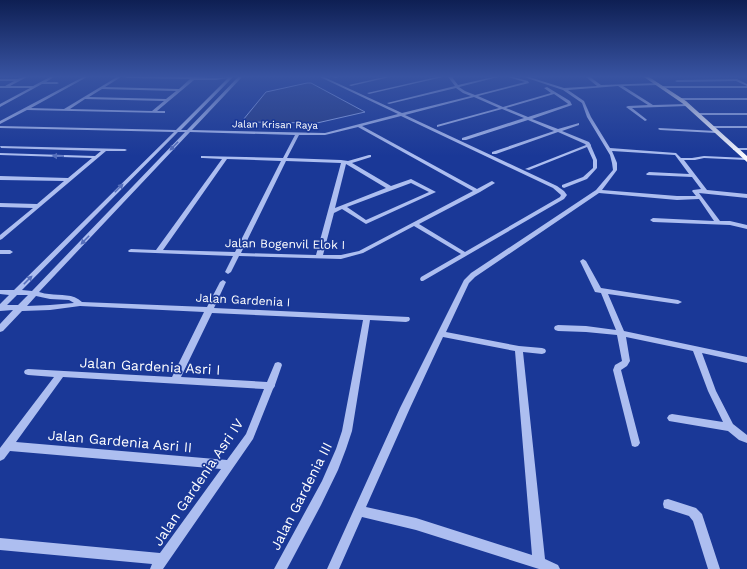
<svg xmlns="http://www.w3.org/2000/svg" width="747" height="569" viewBox="0 0 747 569" font-family="'Work Sans',sans-serif">
<style>
.water{fill:#253b84;stroke:#a0b6f2}
.lines{fill:none;stroke-linecap:round;stroke-linejoin:round}
.minor{fill:#adbef0;fill-rule:evenodd}
.major{fill:#f6f8ff;fill-rule:evenodd}
.oneway{fill:#556ebb}
.labels{text-anchor:middle;stroke-width:3.5;stroke-linejoin:round;paint-order:stroke}
.far-street-label{font-size:10px;fill:#fff;stroke:#1a3897}
.street-label{font-size:12px;fill:#fff;stroke:#1a3897}
.near-street-label{font-size:14px;fill:#fff;stroke:#1a3897}
</style>
<rect width="100%" height="100%" fill="#1a3897"/>
<path class="water" d="M307,83H311L365,112L317,123L246,122L243,120L266,92Z"/>
<g class="lines">
<g class="minor">
<path d="M23,77H27L10,86H33L50,77H54L46,82H57L59,83L57,84H42L0,107V104L30,88H0V86H5L14,81H0V79H18Z"/>
<path d="M83,77H87L31,108L64,109L117,77H121L105,87L179,89L190,79L127,78L125,77H197L216,78L233,77L181,130H187L238,77H242L192,130L325,133L398,114L320,77H324L402,113L471,96L463,93L456,88L389,104L387,103L455,86L448,77H452L458,85L493,77H498L459,87L465,91L475,95L525,82L508,77H513L528,81L529,83L478,96L503,107L551,93L544,88L547,87L570,101L572,105L532,119L558,129L579,123V125L562,131L589,142L591,145V146L597,160V168L587,179L564,188L562,187V185L583,177L593,168V160L587,147L529,170L525,169L586,145L585,144L558,132L496,154H492V152L554,131L528,120L466,140H462V138L524,118L502,109L437,127V125L499,108L474,97L405,115L557,186L564,191L567,195L564,199L423,281H421L420,279L421,277L461,254L414,226L363,253L341,259L239,256L231,272L228,274L225,272L233,256L129,252L128,251L129,250L131,249L156,250L222,159L203,158H201V156L283,158L295,135L190,132L39,292C43,293 46,294 49,294C61,296 73,293 82,302L207,307L220,282L223,280L226,282L214,308L409,317L410,319L409,321L406,322L370,320L352,431L346,449L338,470L321,505L287,569H274L322,481L336,449L342,431L363,320L212,313L181,377L267,382L275,363L278,362L281,363L282,365L275,385V386L273,389L253,439L163,569H150L152,564L0,550V538L160,553L221,469L10,451L4,459L0,461V448L54,377L28,375L25,374L24,372L25,370L28,369L172,377L204,312L80,306L50,310L22,311L3,331L0,332V324L13,310L0,311V304L9,295L0,294V290H14L174,132L0,128V126L176,130L228,78L216,80H194L157,111H165V113H164L27,110L0,124V121ZM102,89L176,91L166,99L89,97ZM554,94L567,103L568,104L528,117L506,108ZM85,99L164,101L152,111L70,109ZM401,116L553,188L561,195L560,197L465,252L419,224L480,192L495,183L492,181L490,182L477,189L362,126ZM358,127L473,191L359,251L341,255H323L334,213L342,209L366,224L436,192L411,179L391,186L352,163L371,157V155H369L348,161L341,160L287,158L299,135H325ZM178,132H185L32,291L22,290ZM227,159L281,161L235,252L163,250ZM286,161L341,163L316,255L241,253ZM346,164L386,188L335,208ZM411,183L429,192L366,220L347,207ZM17,295H28L18,305H7ZM36,296L50,299L69,300L74,303L50,305L27,306ZM63,377L264,389L246,434L227,460L16,442Z"/>
<path d="M333,77H338L336,78Z"/>
<path d="M384,77H390L351,86L349,85Z"/>
<path d="M437,77H443L369,94L367,93Z"/>
<path d="M524,77H529L564,88L597,86L586,77H590L601,85L659,83L658,85L623,86L653,105L687,104L689,105L687,106L632,108L646,119L647,120L645,121L626,107L628,106L648,105L618,86L568,90L584,101L591,117L610,148L676,153L681,158H692L704,156L747,158L746,160L704,158L695,160H684L707,190L747,194V198L699,193L720,221H730L747,225V229L730,225L653,222L650,220L653,218L714,221L699,199L677,200L599,193L475,277L469,283L446,332L519,346L542,348L545,349L546,351L545,353L542,354L523,352L545,559L558,565L560,569H539L416,530L362,517L339,569H327L400,408L464,280L471,273L596,190L613,170L612,163L610,155L587,117L582,103L563,90ZM612,151L675,155L689,174L649,172L646,174L647,175L692,177L701,189L693,190L692,191L696,196H677L602,190L617,170V163ZM443,337L515,351L532,555L416,518L366,507L410,408Z"/>
<path d="M737,79L747,84V88H662L660,87L662,86H747L736,81L677,82L675,81L677,80Z"/>
<rect x="678" y="98" width="69" height="2"/>
<path d="M697,113H747V115H696L695,114Z"/>
<rect x="710" y="126" width="37" height="2"/>
<path d="M659,128L716,131L718,132L716,133L660,130L658,129Z"/>
<path d="M0,146L125,149L127,150L125,151H106L2,239L0,240V235L33,208L0,207V203L37,204L64,181L0,180V176L68,178L92,158L0,155V153L95,156L101,151L1,148Z"/>
<rect x="733" y="148" width="14" height="2"/>
<path d="M0,250H10L13,252L10,254H0Z"/>
<path d="M583,259L586,261L601,288L678,300L682,302L678,304L608,294L624,331L747,357V363L702,353L716,391L733,424L747,435V443L739,440L728,431L669,421L667,418L669,415L672,414L723,422L708,391L693,351L626,337L630,361L627,366L621,370L640,443L638,446L635,447L632,446L613,370L615,365L622,361L617,335L586,332L558,331L555,330L554,328L555,326L558,325L586,326L616,330L601,293L595,292L580,261Z"/>
<path d="M668,499L696,508L702,514L720,569H708L693,521L689,516L664,508L663,504L664,500Z"/>
</g>
<path class="major" d="M644,77H649L686,101L747,156V162L682,103Z"/>
</g>
<defs><path id="oneway-solid" d="M-6-.8H1V-3.2L6.5 0L1 3.2V.8H-6Z"/></defs>
<g class="oneway">
<use href="#oneway-solid" transform="translate(174 146) rotate(134)"/>
<use href="#oneway-solid" transform="translate(58 156) rotate(-179)"/>
<use href="#oneway-solid" transform="translate(119 188) rotate(-45)"/>
<use href="#oneway-solid" transform="translate(85 240) rotate(134)"/>
<use href="#oneway-solid" transform="translate(28 280) rotate(-45)"/>
</g>
<linearGradient id="sky" x2="0" y2="1"><stop stop-color="#0e1f53"/><stop offset="0.49" stop-color="#3853a1"/><stop offset="1" stop-color="#3853a1" stop-opacity="0"/></linearGradient>
<rect width="747" height="156" fill="url(#sky)"/>
<g class="labels">
<g class="far-street-label">
<text transform="translate(275 124) rotate(1)" y="4">Jalan Krisan Raya</text>
</g>
<g class="street-label">
<text transform="translate(285 244) rotate(1)" y="4">Jalan Bogenvil Elok I</text>
<text transform="translate(243 300) rotate(3)" y="4">Jalan Gardenia I</text>
</g>
<g class="near-street-label">
<text transform="translate(150 366) rotate(3)" y="5">Jalan Gardenia Asri I</text>
<text transform="translate(120 441) rotate(5)" y="5">Jalan Gardenia Asri II</text>
<text transform="translate(198 482) rotate(-56)" y="5">Jalan Gardenia Asri IV</text>
<text transform="translate(301 496) rotate(-63)" y="5">Jalan Gardenia III</text>
</g>
</g>
</svg>
